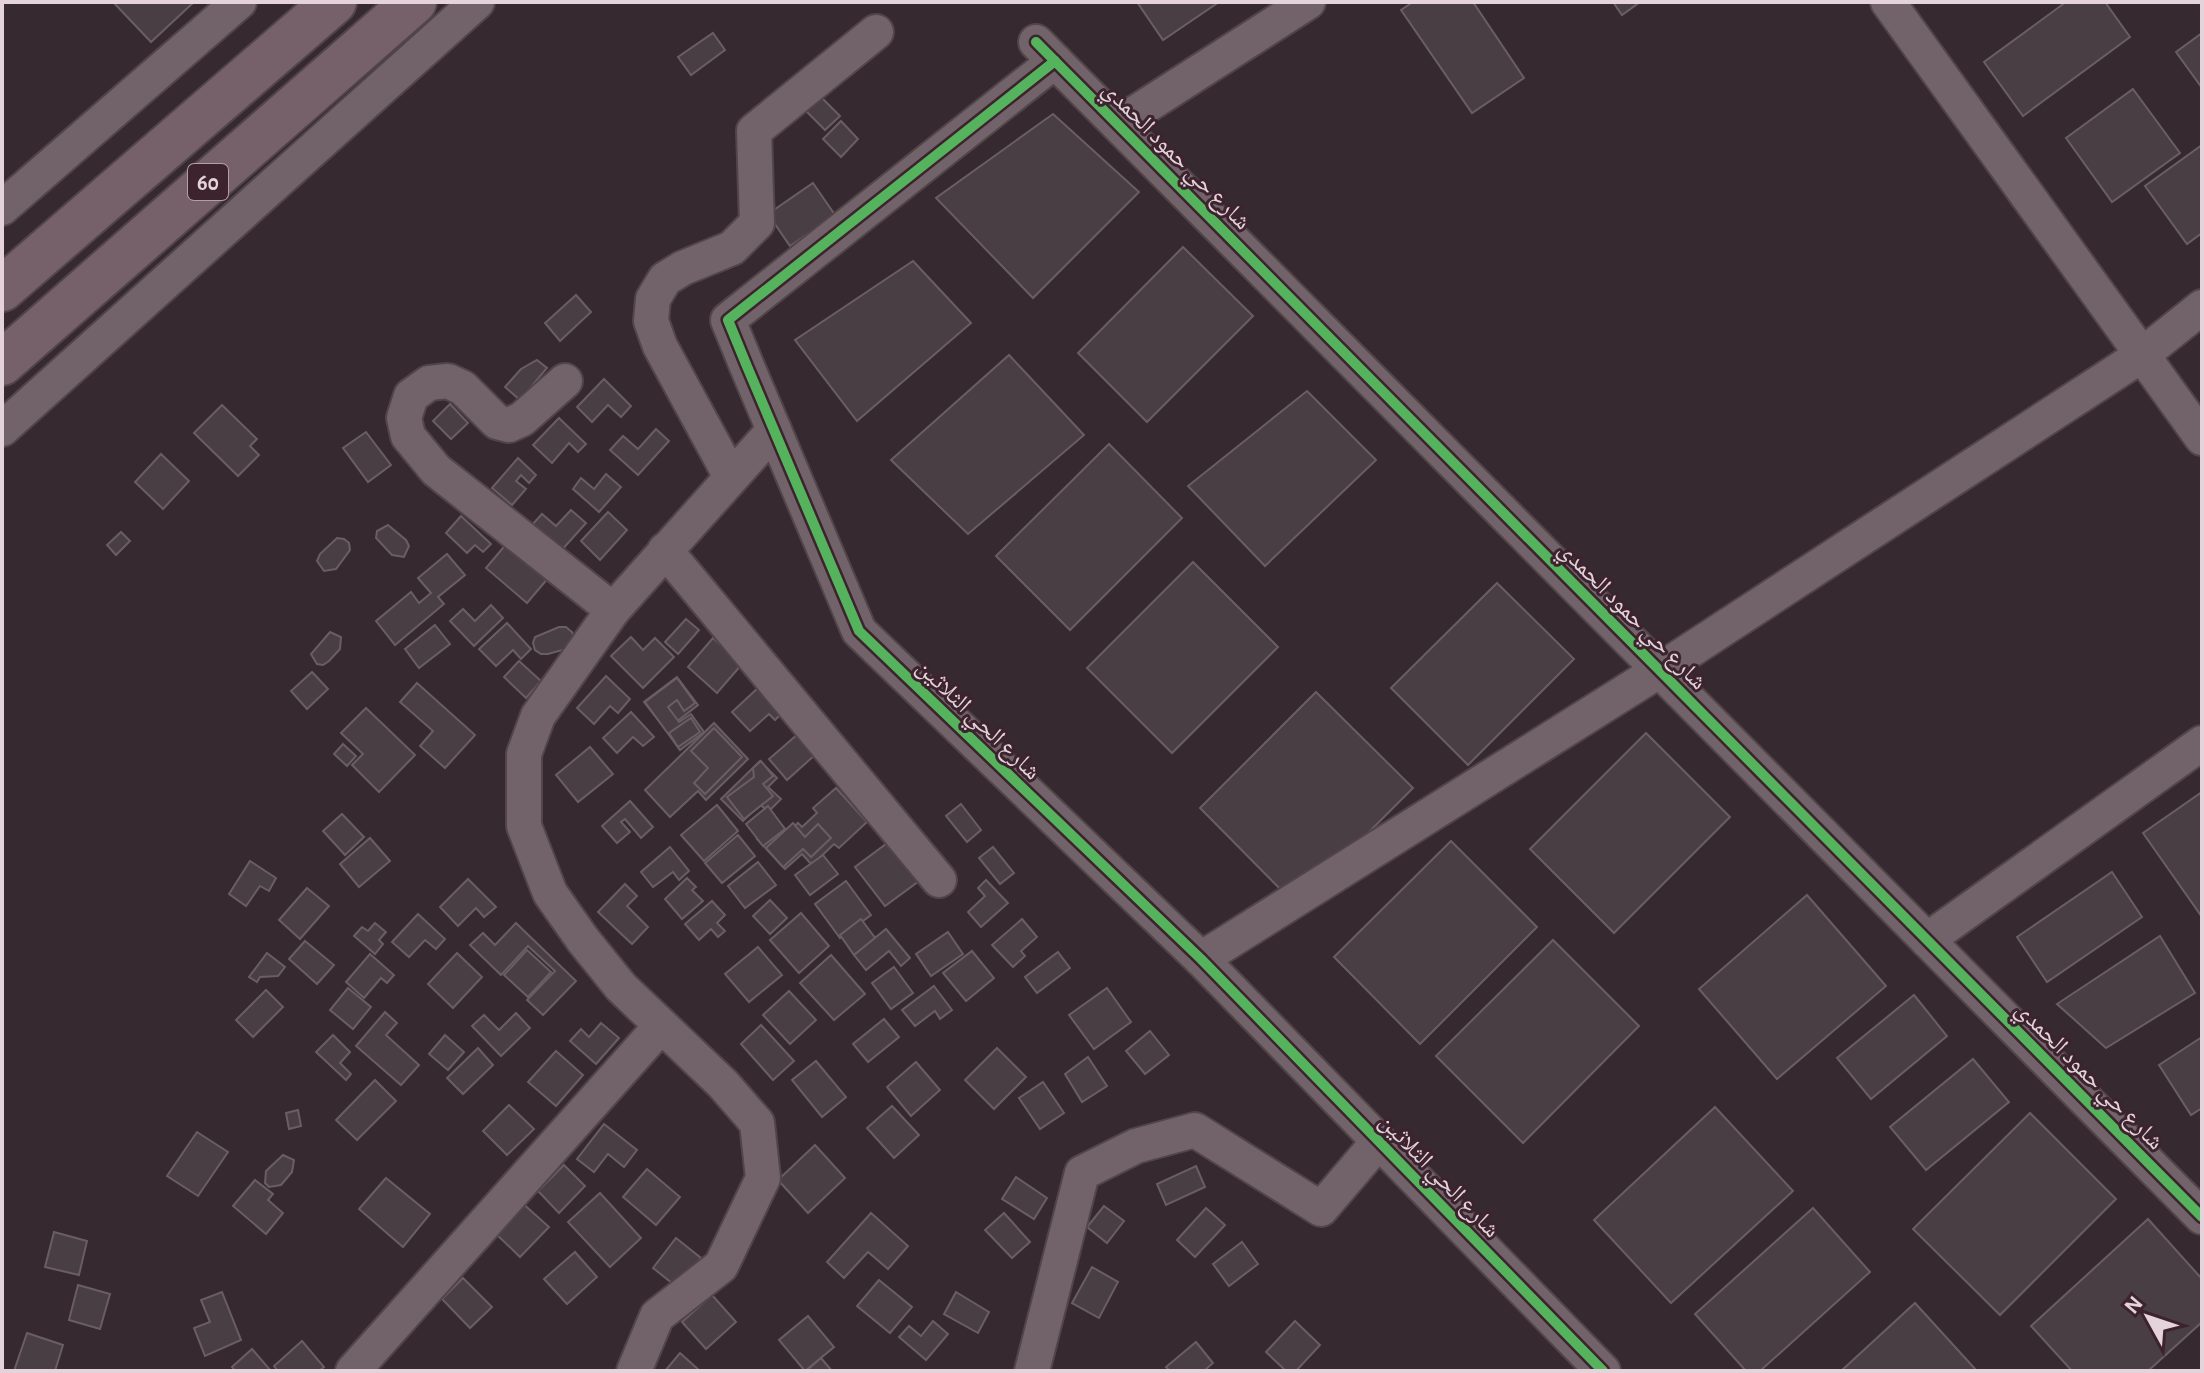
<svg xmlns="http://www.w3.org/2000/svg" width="2204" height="1373" viewBox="0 0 2204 1373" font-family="'Alegreya Sans','Noto Naskh Arabic',sans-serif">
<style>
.building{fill:#493e43;stroke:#6a5e63;stroke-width:2}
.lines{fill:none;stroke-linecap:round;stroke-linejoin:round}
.street-casing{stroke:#51454a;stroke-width:38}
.primary-casing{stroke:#51454a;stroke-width:48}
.street{stroke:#726269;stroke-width:34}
.primary{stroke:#76606a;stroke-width:44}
.cycleway-casing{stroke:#3c232e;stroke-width:15}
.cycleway{stroke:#56b35d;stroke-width:10}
.labels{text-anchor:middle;stroke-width:6;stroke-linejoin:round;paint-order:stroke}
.shield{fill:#3c232e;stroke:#b29ea6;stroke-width:2}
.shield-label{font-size:22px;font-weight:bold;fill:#e4d3da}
.street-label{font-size:24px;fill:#e4d3da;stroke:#3c232e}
</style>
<rect width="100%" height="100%" fill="#36292f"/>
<g class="building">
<path d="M113,2H194L151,42Z"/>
<path d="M1137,2H1219L1163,40Z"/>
<path d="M1413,2H1473L1524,78L1472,113L1401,10Z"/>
<path d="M1613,2H1640L1622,15Z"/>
<path d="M2066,2H2105L2130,37L2023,116L1984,62Z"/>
<path d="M713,33L725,50L691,75L678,57Z"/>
<path d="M2202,33V88L2176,52Z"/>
<path d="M2133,89L2180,153L2112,202L2066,138Z"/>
<path d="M816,92L840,116L825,130L802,107Z"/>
<path d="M1053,114L1139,192L1033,298L936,198Z"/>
<path d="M841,121L858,139L841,157L823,139Z"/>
<path d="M2202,145V233L2187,244L2145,186Z"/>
<path d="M813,183L835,215L790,246L768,214Z"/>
<path d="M1183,247L1253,316L1147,422L1078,353Z"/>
<path d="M913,261L971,323L857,421L795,340Z"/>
<path d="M576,295L591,312L560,341L545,323Z"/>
<path d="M1009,355L1084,435L968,534L891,460Z"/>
<path d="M537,360L547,368L520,400L505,387L521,369Z"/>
<path d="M604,379L631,406L621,417L608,405L592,422L577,407Z"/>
<path d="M1307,391L1376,460L1265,566L1188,486Z"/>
<path d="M450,404L468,423L451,439L433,421Z"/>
<path d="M222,405L257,439L250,446L259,455L238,476L194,433Z"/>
<path d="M559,418L586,444L578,452L569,443L552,463L533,445Z"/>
<path d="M656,429L669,441L638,475L610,450L623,436L638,449Z"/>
<path d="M366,432L391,465L368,482L343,448Z"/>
<path d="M1109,444L1182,518L1070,630L996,556Z"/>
<path d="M161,454L189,481L163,509L135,482Z"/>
<path d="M518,458L536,475L529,483L521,475L516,481L526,489L512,505L492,488Z"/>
<path d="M606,474L621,487L599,512L573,489L581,478L594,489Z"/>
<path d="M571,510L586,523L560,552L531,526L542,514L556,526Z"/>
<path d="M608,512L627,530L600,560L581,541Z"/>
<path d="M461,516L491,544L483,552L475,545L467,553L446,533Z"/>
<path d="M388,525L406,540L409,546L404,557L392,555L376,538L377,531Z"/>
<path d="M121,532L130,541L116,555L107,545Z"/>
<path d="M337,538L344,539L349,543L350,550L336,569L324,571L317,561L320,554Z"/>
<path d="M508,542L549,577L527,603L486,568Z"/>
<path d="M447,554L465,575L438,597L444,604L395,645L376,621L411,592L419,603L431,593L418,578Z"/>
<path d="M1193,562L1278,647L1172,753L1087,668Z"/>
<path d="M1497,583L1574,659L1468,765L1391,688Z"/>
<path d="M491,605L503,618L474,646L450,621L463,609L475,621Z"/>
<path d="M686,619L699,630L678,654L665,642Z"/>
<path d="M507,623L531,649L521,659L513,650L496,666L479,649Z"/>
<path d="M435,625L450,644L419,668L405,649Z"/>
<path d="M559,627H566L572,632L574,638L566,649L548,654H541L535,650L533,643L535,637Z"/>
<path d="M330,632L341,637L340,649L329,661L323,665L317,664L311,654Z"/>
<path d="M631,637L643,650L655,638L674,657L643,688L611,656Z"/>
<path d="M713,638L742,664L717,693L688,667Z"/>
<path d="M519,661L541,681L526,698L504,677Z"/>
<path d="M312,672L328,689L307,709L291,691Z"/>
<path d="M606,676L630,699L618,713L610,706L594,724L577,708Z"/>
<path d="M677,677L698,705L666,730L644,702Z"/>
<path d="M677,678L695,703L684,711L677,700L668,707L679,722L691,714L704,732L680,750L645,702Z"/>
<path d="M417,683L475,735L445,768L420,746L433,731L400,702Z"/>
<path d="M759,687L783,712L775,720L769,714L750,731L732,712Z"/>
<path d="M1316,692L1413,788L1296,905L1200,808Z"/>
<path d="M366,708L415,755L379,792L352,765L363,754L341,733Z"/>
<path d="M631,712L654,737L643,746L633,737L617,753L603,738Z"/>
<path d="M691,718L700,732L678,747L669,733Z"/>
<path d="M714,723L748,759L706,800L698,791L670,817L645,790Z"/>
<path d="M714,728L742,757L705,794L694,783L708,768L691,751Z"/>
<path d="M1646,733L1730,817L1614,933L1530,849Z"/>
<path d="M798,734L816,754L787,780L769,759Z"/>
<path d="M343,744L356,756L347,766L334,754Z"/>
<path d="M590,747L613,774L578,802L556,775Z"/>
<path d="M760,761L777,778L768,787L781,799L768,812L760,804L743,821L721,799Z"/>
<path d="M761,761L773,776L763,784L773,796L744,819L727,797L754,777L753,768Z"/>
<path d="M836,788L867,822L839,848L834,844L812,865L802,854L785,869L757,839L777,820L788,832L798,823L802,827L817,813L813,808Z"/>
<path d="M2202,792V917L2143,833Z"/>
<path d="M630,801L653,827L641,838L625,819L621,822L630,832L617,843L602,826Z"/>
<path d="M961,804L981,830L967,842L946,816Z"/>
<path d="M717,805L738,831L704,861L681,835Z"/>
<path d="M768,806L785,829L763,846L746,824Z"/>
<path d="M342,814L364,837L345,855L323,831Z"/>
<path d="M793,823L805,837L818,824L831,838L811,857L803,849L783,867L766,848Z"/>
<path d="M738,835L755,856L722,883L705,863Z"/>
<path d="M370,838L390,861L359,887L340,864Z"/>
<path d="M890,841L919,881L885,906L855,867Z"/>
<path d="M1451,841L1537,927L1420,1044L1334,957Z"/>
<path d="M670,847L689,871L679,880L673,872L653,887L641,872Z"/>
<path d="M993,847L1014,873L1000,884L979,858Z"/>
<path d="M823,855L838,874L810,895L795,875Z"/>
<path d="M250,861L276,878L269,891L260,886L246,906L229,894Z"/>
<path d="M758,862L776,885L745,908L728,886Z"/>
<path d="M2112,872L2142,917L2047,982L2017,937Z"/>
<path d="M687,878L696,887L692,890L703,901L682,919L665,899Z"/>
<path d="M468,879L496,907L484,917L476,908L458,926L440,907Z"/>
<path d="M986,880L1008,903L981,927L968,912L985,896L978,888Z"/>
<path d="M846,881L871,915L840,938L815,904Z"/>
<path d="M625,884L637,896L627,906L648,927L632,944L598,912Z"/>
<path d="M307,888L329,906L300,939L279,920Z"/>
<path d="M1807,895L1886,986L1777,1079L1699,989Z"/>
<path d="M770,900L787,918L770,934L753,916Z"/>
<path d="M712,901L725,915L717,923L725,931L718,937L711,929L699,940L685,924Z"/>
<path d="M801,913L829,946L799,973L770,940Z"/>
<path d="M418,914L445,939L436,949L425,940L409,957L392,942Z"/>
<path d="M861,919L876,939L854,955L840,935Z"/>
<path d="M1022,919L1037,937L1021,951L1025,956L1013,967L992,945Z"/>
<path d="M375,923L386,932L379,940L383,944L375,954L354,936L362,927L368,931Z"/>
<path d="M516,923L576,981L543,1015L527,1000L555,971L528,946L501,975L470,945L483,933L495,945Z"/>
<path d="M886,929L910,958L901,966L889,951L866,970L854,955Z"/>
<path d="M948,932L963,954L931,976L916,954Z"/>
<path d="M2160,936L2195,993L2106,1048L2057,1004Z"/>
<path d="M1553,940L1639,1026L1523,1143L1436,1056Z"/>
<path d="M305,941L334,965L317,984L289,959Z"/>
<path d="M758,947L782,975L749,1002L725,974Z"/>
<path d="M527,950L551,972L528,997L504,975Z"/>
<path d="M972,951L994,978L966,1001L943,973Z"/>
<path d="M1058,952L1070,968L1037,993L1025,977Z"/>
<path d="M267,953L285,967L278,976L260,977L257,982L249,977Z"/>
<path d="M457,953L482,977L453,1008L428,984Z"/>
<path d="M370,954L394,975L387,983L381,978L364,998L346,982Z"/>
<path d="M831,955L865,994L834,1020L800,983Z"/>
<path d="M894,967L913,993L891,1009L872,983Z"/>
<path d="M934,986L952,1010L940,1019L935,1011L915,1026L902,1010Z"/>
<path d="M348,988L371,1007L353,1029L330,1010Z"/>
<path d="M1107,988L1131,1022L1094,1049L1069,1015Z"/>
<path d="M266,990L283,1007L253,1037L236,1020Z"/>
<path d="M789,991L816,1020L790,1044L763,1015Z"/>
<path d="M1914,995L1947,1036L1871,1099L1837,1058Z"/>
<path d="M385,1012L397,1023L386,1035L419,1065L401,1085L356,1046Z"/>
<path d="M516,1013L530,1028L501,1056L472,1026L484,1015L499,1030Z"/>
<path d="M884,1019L899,1037L868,1062L853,1044Z"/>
<path d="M601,1023L619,1038L596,1064L570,1041L581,1029L589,1037Z"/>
<path d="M761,1025L794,1061L773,1080L741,1044Z"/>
<path d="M1150,1031L1169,1055L1145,1074L1126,1051Z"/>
<path d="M333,1035L350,1052L340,1063L351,1074L346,1080L316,1052Z"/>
<path d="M445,1035L464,1052L448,1070L429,1054Z"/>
<path d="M2202,1037V1108L2191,1115L2159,1065Z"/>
<path d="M478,1048L493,1065L463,1094L447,1078Z"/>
<path d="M997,1048L1026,1077L994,1109L965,1080Z"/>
<path d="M556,1051L583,1075L556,1106L528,1082Z"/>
<path d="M1088,1057L1107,1086L1082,1102L1065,1074Z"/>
<path d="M1973,1059L2009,1102L1926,1170L1890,1127Z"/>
<path d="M816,1061L846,1097L822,1117L792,1080Z"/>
<path d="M916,1062L940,1090L911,1116L887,1087Z"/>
<path d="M375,1080L396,1101L357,1140L336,1120Z"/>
<path d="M1043,1082L1064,1113L1040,1129L1019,1098Z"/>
<path d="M509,1105L534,1129L507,1155L483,1131Z"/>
<path d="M892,1106L919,1135L894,1158L867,1128Z"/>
<path d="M1715,1107L1793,1191L1671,1303L1594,1220Z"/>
<path d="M298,1110L301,1126L289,1129L286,1113Z"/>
<path d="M2030,1113L2116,1199L2000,1315L1913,1229Z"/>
<path d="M604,1124L637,1150L624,1167L608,1154L594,1172L577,1159Z"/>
<path d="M197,1132L228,1152L198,1196L167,1176Z"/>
<path d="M815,1145L845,1178L808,1213L778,1180Z"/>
<path d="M283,1155L294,1160L292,1172L281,1185L269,1187L265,1183L266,1171Z"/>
<path d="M564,1165L585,1186L559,1213L538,1191Z"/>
<path d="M1196,1166L1205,1187L1166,1205L1157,1184Z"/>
<path d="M647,1169L680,1197L656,1225L623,1197Z"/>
<path d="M1016,1177L1047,1198L1034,1219L1002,1199Z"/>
<path d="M386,1178L430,1214L403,1247L359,1209Z"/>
<path d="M255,1180L273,1194L268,1200L283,1213L266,1234L233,1206Z"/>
<path d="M600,1193L641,1238L610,1267L568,1222Z"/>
<path d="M520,1201L549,1227L520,1257L492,1230Z"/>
<path d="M1104,1206L1124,1221L1107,1243L1087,1227Z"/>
<path d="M1206,1208L1225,1225L1195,1257L1177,1240Z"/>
<path d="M1813,1208L1870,1272L1760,1371H1746L1695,1314Z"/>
<path d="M871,1213L908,1246L888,1269L868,1252L844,1278L827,1262Z"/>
<path d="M1004,1213L1030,1242L1012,1258L985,1230Z"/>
<path d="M2148,1219L2202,1279V1322L2148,1371H2072L2031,1326Z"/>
<path d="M54,1232L87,1241L79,1275L45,1267Z"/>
<path d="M676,1238L701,1258L677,1287L653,1268Z"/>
<path d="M1242,1242L1258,1264L1229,1286L1213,1264Z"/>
<path d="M575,1252L597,1277L567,1304L544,1279Z"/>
<path d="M1092,1267L1118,1282L1099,1318L1072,1303Z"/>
<path d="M463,1278L492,1307L470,1328L442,1299Z"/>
<path d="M879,1280L912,1307L890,1333L857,1306Z"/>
<path d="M78,1285L110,1294L100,1329L69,1320Z"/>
<path d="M222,1292L241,1340L205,1356L194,1328L210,1322L201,1300Z"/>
<path d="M956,1292L989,1312L978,1333L944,1314Z"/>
<path d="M712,1295L736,1322L706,1349L682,1322Z"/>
<path d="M1915,1303L1977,1371H1841Z"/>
<path d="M808,1316L834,1347L805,1371L779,1340Z"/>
<path d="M933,1321L948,1334L926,1360L899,1337L909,1326L921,1336Z"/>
<path d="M1295,1321L1320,1345L1296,1371H1286L1266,1352Z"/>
<path d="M27,1333L63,1345L55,1371H14Z"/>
<path d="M302,1341L324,1367L319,1371H278L274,1366Z"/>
<path d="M1196,1342L1213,1363L1204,1371H1170L1166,1367Z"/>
<path d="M252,1349L271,1371H235L232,1367Z"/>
<path d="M680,1353L700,1371H665Z"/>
<path d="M821,1358L832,1371H806Z"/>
</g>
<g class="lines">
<defs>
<g id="street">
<path d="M1888,2L2202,438"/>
<path d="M1036,42L2202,1217"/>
<path d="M1055,61L728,320L746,364L859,631L1201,959L1603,1371"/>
<path d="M1118,124L1308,2"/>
<path d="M2,208L239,2"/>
<path d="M565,381L522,419L509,425L497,422L463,388L448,381L429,383L411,396L404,418L408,436L436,470L613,610"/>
<path d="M2,429L477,2"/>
<path d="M731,477L660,346L651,321L653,299L665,279L683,268L732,248L757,223L754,131L876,32"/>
<path d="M665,550L939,880"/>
<path d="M1927,940L2202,743"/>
<path d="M1201,959L1660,670L2142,355L2202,307"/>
<path d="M353,1371L661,1026"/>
<path d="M634,1371L657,1316L721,1266L763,1178L757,1123L723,1084L621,987L583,940L550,893L524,826V754L538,716L613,610L774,430"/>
<path d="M1032,1371L1082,1173L1136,1146L1195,1130L1321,1209L1379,1141"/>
</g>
<g id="primary">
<path d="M2,289L334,2"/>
<path d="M2,363L414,2"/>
</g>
</defs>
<use href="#street" class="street-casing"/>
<use href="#primary" class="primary-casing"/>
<use href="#street" class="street"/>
<use href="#primary" class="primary"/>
<defs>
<g id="cycleway">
<path d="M1036,42L2202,1217"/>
<path d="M1055,61L728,320L746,364L859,631L1201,959L1603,1371"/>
</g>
</defs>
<use href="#cycleway" class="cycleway-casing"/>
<use href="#cycleway" class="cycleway"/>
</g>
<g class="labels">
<rect class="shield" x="188" y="164" width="40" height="36" rx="6"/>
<g class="shield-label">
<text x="208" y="190">60</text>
</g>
<g class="street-label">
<text transform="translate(1177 155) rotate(45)" y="8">شارع حي حمود الحمدي</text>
<text transform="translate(1633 615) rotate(45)" y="8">شارع حي حمود الحمدي</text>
<text transform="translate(979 719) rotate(44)" y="8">شارع الحي الثلاثين</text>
<text transform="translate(2090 1075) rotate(45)" y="8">شارع حي حمود الحمدي</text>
<text transform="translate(1440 1175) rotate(46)" y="8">شارع الحي الثلاثين</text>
</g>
</g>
<rect width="2204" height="1373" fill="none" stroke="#e4d3da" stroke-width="8"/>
<g transform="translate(2148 1317) rotate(310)" stroke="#3c232e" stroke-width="6" paint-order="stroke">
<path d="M0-6L14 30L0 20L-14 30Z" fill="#e4d3da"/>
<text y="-12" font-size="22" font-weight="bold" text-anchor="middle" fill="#e4d3da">N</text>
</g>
</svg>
